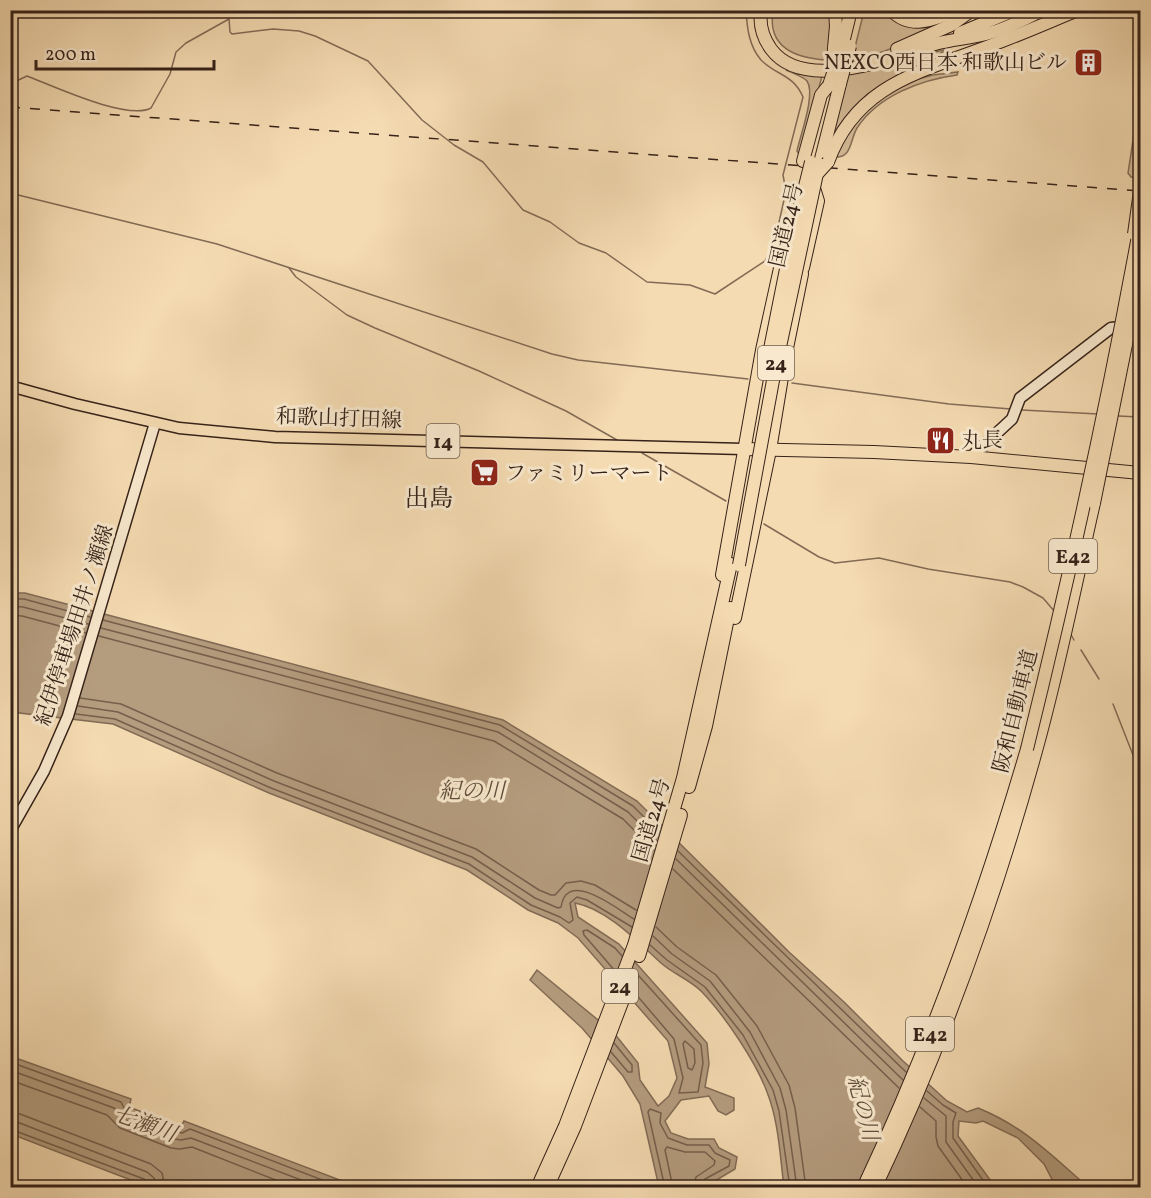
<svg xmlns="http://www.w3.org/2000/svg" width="1151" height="1198" viewBox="0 0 1151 1198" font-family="Vollkorn,'Noto Serif JP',serif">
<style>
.green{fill:#d5bc98;stroke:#866f58;stroke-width:1.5}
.water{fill:#b49c7e;stroke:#826b56;stroke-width:1.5}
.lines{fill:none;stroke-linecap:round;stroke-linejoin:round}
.shore{stroke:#755f4c;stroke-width:1.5}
.stream{stroke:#826b56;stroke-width:1.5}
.secondary-casing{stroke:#362219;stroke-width:13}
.primary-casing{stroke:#362219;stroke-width:13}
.trunk-casing{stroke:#362219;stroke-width:14}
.motorway-casing{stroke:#362219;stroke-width:14}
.secondary{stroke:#f8e8cd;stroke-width:10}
.primary{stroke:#f5dbb2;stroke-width:10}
.trunk{stroke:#f5dbb2;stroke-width:12}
.motorway{stroke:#f5dbb2;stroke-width:12}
.rail{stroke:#362219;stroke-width:1.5;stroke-dasharray:10 10;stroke-linecap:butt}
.trunk-bridge-casing{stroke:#362219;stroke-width:14;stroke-linecap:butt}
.motorway-bridge-casing{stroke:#362219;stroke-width:14;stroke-linecap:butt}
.trunk-bridge{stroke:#f5dbb2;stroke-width:12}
.motorway-bridge{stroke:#f5dbb2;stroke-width:12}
.labels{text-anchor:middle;stroke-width:6;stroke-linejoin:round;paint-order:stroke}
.shield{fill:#f8e8cd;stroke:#705d4f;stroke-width:1.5}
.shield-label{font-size:20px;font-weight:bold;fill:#362219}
.poi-label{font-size:21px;fill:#362219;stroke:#f8e8cd;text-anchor:start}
.street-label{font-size:21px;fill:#362219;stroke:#f8e8cd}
.water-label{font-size:22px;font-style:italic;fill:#624d3c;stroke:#f8e8cd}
.quarter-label{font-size:24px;fill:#362219;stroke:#f8e8cd}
</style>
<rect width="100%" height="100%" fill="#f5dbb2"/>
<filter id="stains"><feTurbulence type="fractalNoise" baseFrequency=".00333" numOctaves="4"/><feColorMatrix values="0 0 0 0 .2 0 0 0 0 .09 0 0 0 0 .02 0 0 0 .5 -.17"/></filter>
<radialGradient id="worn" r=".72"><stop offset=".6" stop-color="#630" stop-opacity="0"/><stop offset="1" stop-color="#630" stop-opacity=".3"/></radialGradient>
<g class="green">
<path d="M773,11H831V44L826,60C796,58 767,48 773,11Z"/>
<path d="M864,11H887L909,26L935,28C908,42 883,55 852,59Z"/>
<path d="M948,49L903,76L830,146L849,72Z"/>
<path d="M786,70L799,74L822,76L807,134L799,154L797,151C800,136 816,94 807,81C802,76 792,73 786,70Z"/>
<path d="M958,72L957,75C920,80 878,96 857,128C850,140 852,159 834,157L847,128L881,96L918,79L933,75Z"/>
<path d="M1140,94V158L1137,178L1131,177L1128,173Z"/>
</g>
<g class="water">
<path d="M11,593H25L503,720L637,801L789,952L844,1002L903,1061L947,1101L967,1112L978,1108C1025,1127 1051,1155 1088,1187H1056L1044,1164L1018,1138L983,1121L976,1123L959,1121L958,1136L991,1181L993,1187H784C780,1157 779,1122 767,1092C756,1062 725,1016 702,992C691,980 673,974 661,963C638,942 607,909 575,903L578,917L619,944L707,1043L709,1064L705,1087L734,1098V1110L726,1115L718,1111L709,1096L681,1100L665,1121L671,1133L688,1139H714L719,1148L737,1157L735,1169L705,1187H659L640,1104L623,1076L582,1028L530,980L537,970L614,1033L638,1063L640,1080L658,1106L669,1096L677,1078L668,1041L578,938L558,923L528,910L467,870L269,793L113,724L11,712Z"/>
<path d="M10,1056L131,1099L129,1107L181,1127L184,1121L353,1185V1187H149L11,1134Z"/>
</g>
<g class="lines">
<g class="shore">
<path d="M10,599H24L90,617"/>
<path d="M10,606L23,607L88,624"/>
<path d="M10,615L22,616L86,633"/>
<path d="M103,620L500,725L633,806L659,832"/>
<path d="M101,628L498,732L628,812L657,841"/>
<path d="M99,636L494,741L623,819L654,850"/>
<path d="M80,698L121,704L277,773L476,849L539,890L551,895H555L566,883L581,881L595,885L636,910"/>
<path d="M78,706L118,712L274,781L472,857L535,898L558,908L561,907C567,868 617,909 634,919"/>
<path d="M76,714L115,719L271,788L469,864L531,905L560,917L569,923L573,920L570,903L577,897L587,900L632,927"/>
<path d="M678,851L906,1072"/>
<path d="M676,859L903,1080"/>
<path d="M673,869L899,1088"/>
<path d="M656,927L677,947L716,975L757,1026L789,1085L795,1108L806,1188"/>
<path d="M653,936L672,954L710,981L750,1032L780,1088L786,1110L797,1188"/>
<path d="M650,945L667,960L705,987L743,1035L773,1090L779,1111L790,1188"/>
<path d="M616,972L584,935L583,931L587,930L615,948L622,956"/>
<path d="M634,992L674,1039L683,1078L679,1093L698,1092L703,1063L701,1045L639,976"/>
<path d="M685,1041L694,1049L695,1063L692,1070L688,1068L683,1044Z"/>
<path d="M611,1052L628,1072H632V1065L614,1043"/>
<path d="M10,1062L121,1102L126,1112L178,1132L182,1133L190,1129L343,1188"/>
<path d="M10,1070L114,1108L123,1119L175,1139L181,1140L191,1138L322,1188"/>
<path d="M10,1080L107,1115L120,1128L171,1148L180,1149L192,1147L296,1188"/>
<path d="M927,1091L943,1105L956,1113L953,1122V1138L985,1183L986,1188"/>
<path d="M924,1098L946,1116V1142L979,1188"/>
<path d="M920,1107L936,1121V1137L938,1146L968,1188"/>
<path d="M10,1112L20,1114L151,1164L162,1173L165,1188"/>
<path d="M10,1121L17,1122L147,1172L154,1178L156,1188"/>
<path d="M10,1129L144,1179L148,1183L149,1188"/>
<path d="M665,1188L648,1112L650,1109L661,1113L660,1123L668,1138L687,1145H709L715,1153L730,1160L729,1166L705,1179L702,1183L701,1188"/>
<path d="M673,1188L665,1150L667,1147L685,1152H705L715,1161L714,1165L696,1177L693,1188"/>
</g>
<g class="stream">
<path d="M10,84L27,76C53,86 128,121 151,108L170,74L176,52L186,43L229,19L230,32L232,34L273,29L299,31L315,36L368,61L422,120L454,145L483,162L523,210L550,222L579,243L606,253L647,282L690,285L715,294L765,261L775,240L786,191L783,175L803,97C793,74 777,76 761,60C749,46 747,28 746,10"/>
<path d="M10,193L217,244L552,354L578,360L748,379"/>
<path d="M289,268L296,277L347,315L375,328L479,371L566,411L617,440"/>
<path d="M792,383L949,404L1011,409"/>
<path d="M1022,410L1098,414"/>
<path d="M1118,416L1140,417"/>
<path d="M642,453L726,501"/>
<path d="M764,524L819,557L835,563L879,558L928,569L1010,582L1023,587L1043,598L1055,612"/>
<path d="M1070,633L1074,640"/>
<path d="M1081,650L1099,679"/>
<path d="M1113,704L1133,755L1140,759"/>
</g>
<defs>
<g id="secondary">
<path d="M971,457L1012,419L1020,398L1111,328L1140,325"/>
<path d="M10,831L44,771L68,716L155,423"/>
</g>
<path id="primary" d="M10,386L75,404L179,428L275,437L743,449"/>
<g id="trunk">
<path d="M842,47L851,10"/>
<path d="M803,161L821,95L829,85"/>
<path d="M820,163L840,84"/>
<path d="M803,268L818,201L814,188"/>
<path d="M743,449L874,452L971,457L1140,473"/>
<path d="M722,575L762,350L784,250"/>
<path d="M735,618L770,450L786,353L802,274L798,258"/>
<path d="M689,787L706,726L730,608"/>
<path d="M639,956L681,815"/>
<path d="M537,1188L565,1126L634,945L683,778L731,564"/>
<path d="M547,1188L575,1126L632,976"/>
</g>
<g id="motorway">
<path d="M761,10C759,25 763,38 771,49C804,94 894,57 935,44C954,39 974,38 993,32C1011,27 1027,17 1044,10"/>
<path d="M891,10C912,32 935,18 960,10"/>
<path d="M1137,10L1140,13"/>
<path d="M960,33L1015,10"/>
<path d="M834,48L836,26L835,10"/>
<path d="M897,49L951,25L972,10"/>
<path d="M828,162C857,81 926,71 997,43C1024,33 1051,21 1078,10"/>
<path d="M863,1188C930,1046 983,899 1027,749"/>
<path d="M875,1188C942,1047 995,900 1036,751C1059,669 1075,586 1094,503"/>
</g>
</defs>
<use href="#secondary" class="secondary-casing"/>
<use href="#primary" class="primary-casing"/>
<use href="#trunk" class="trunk-casing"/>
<use href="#motorway" class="motorway-casing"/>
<use href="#secondary" class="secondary"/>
<use href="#primary" class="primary"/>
<use href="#trunk" class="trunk"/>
<use href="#motorway" class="motorway"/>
<path class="rail" d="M10,107L1140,191"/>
<defs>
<g id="trunk-bridge">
<path d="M840,84L850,46"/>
<path d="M829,85L842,47"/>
<path d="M768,359L792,239L811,162"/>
<path d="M739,565L774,375L819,164"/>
</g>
<g id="motorway-bridge">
<path d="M833,72L834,48"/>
<path d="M817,174L828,162"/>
<path d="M1134,234L1140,191"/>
<path d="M1094,503L1140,275"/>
<path d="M1027,749C1070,575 1108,401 1140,225"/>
</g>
</defs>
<use href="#trunk-bridge" class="trunk-bridge-casing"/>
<use href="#motorway-bridge" class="motorway-bridge-casing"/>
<use href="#trunk-bridge" class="trunk-bridge"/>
<use href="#motorway-bridge" class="motorway-bridge"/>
</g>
<defs>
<symbol id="building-square" viewBox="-11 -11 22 22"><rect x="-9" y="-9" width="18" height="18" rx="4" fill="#8f2418" stroke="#f8e8cd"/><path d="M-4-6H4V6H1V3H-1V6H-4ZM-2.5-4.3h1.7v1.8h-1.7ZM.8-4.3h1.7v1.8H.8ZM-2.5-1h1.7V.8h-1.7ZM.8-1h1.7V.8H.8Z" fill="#fff"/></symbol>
<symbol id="restaurant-square" viewBox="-11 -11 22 22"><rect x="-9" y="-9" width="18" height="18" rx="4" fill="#8f2418" stroke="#f8e8cd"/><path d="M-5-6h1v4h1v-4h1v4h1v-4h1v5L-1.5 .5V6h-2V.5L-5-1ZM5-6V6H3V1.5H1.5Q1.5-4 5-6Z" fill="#fff"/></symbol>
<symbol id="supermarket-square" viewBox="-11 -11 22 22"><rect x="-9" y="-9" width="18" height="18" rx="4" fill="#8f2418" stroke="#f8e8cd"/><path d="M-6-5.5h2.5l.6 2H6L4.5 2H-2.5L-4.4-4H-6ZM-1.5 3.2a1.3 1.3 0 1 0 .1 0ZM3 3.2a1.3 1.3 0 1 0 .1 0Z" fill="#fff"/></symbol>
</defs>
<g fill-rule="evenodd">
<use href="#building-square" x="1072" y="46" width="33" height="33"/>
<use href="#restaurant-square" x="924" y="424" width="33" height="33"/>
<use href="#supermarket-square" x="468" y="456" width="33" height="33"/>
</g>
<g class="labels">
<g class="shield">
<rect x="758" y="346" width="36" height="34" rx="4.5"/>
<rect x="426.5" y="424" width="33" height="34" rx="4.5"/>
<rect x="1049" y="539" width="48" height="34" rx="4.5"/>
<rect x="602" y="969" width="36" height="34" rx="4.5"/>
<rect x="906" y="1017" width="48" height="34" rx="4.5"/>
</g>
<g class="shield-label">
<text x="776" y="370">24</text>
<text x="443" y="448">14</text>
<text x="1073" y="563">E42</text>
<text x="620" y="993">24</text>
<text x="930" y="1041">E42</text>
</g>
<g class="poi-label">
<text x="1067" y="69" text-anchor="end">NEXCO西日本 和歌山ビル</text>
<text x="961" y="447">丸長</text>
<text x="505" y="480">ファミリーマート</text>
</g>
<g class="street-label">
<text transform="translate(786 225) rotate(-77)" y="7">国道24号</text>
<text transform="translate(339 418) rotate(2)" y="7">和歌山打田線</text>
<text transform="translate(74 625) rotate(-72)" y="7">紀伊停車場田井ノ瀬線</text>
<text transform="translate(1015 711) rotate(-76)" y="7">阪和自動車道</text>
<text transform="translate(651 820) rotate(-74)" y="7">国道24号</text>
</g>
<g class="water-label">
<text x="472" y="798">紀の川</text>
<text transform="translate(864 1108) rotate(76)" y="8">紀の川</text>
<text transform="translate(145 1123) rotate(20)" y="8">七瀬川</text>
</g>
<g class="quarter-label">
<text x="429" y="506">出島</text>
</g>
</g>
<rect width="1151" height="1198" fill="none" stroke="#f5dbb2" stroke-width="36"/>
<rect x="12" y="12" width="1127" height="1174" fill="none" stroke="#362219" stroke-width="3"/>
<rect x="18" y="18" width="1115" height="1162" fill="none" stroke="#362219" stroke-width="1.5"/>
<path d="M36 60v9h178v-9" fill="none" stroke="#362219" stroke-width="3"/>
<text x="45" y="60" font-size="18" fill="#362219" stroke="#f8e8cd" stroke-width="4.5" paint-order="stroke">200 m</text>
<rect width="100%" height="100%" filter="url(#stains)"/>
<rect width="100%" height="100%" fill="url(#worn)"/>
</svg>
